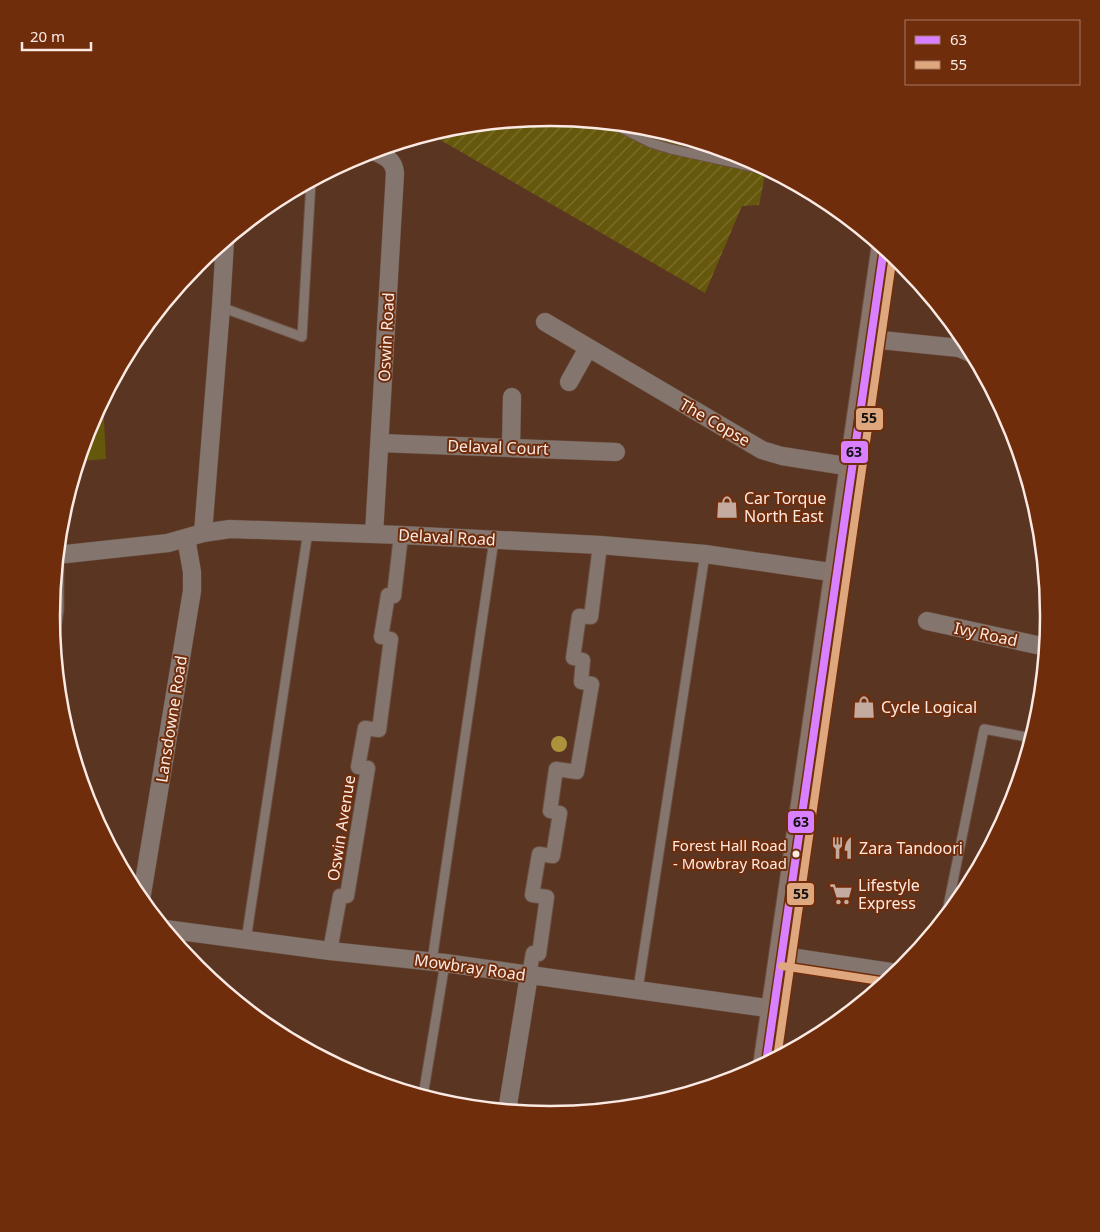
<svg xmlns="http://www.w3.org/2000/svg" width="1100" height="1232" viewBox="0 0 1100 1232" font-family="'Noto Sans',sans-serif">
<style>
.green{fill:#65580c}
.garden{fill:url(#garden-furrows)}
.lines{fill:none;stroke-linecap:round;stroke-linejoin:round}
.service-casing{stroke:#6b5042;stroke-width:11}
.pedestrian-casing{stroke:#6b5042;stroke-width:16}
.minor-casing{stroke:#6b5042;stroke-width:19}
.secondary-casing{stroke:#6b5042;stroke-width:27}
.service{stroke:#84756e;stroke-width:9}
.pedestrian{stroke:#84756e;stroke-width:14}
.minor{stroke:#84756e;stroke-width:18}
.secondary{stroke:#89756b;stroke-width:25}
.bus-1-casing{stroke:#702d0c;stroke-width:11}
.bus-2-casing{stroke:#702d0c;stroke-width:11}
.bus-1{stroke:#d880ff;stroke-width:8}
.bus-2{stroke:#dfa77e;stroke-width:8}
.tree{fill:#ac923b}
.bus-dot{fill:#fbeae3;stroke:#702d0c;stroke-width:2}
.labels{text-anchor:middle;stroke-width:4;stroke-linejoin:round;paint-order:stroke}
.bus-label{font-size:15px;fill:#fbeae3;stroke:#702d0c;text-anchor:end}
.street-label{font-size:16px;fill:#fbeae3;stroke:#702d0c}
.poi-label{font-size:16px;fill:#fbeae3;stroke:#702d0c;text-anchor:start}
.rim{fill:none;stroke:#fbeae3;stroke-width:2.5}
.line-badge{stroke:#702d0c;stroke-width:2}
.pale-badge-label{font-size:14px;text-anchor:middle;font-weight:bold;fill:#111}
</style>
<defs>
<pattern id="garden-furrows" width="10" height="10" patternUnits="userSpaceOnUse" patternTransform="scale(1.25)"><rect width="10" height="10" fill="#65580c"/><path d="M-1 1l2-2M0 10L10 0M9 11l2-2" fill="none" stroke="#7c702f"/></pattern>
</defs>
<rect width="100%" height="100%" fill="#5a3522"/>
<path class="green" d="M103,400L106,459L78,461L89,425Z"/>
<path class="garden" d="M550,117L648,127L684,138L681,146L766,170L759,205L742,206L705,293L430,134L453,127Z"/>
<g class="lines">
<defs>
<g id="service">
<path d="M611,123L651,143L671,149L771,171"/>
<path d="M221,307L302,337L311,181"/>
<path d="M54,643L59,610V554"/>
<path d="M946,916L984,729L1032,738"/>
<path d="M246,940L308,531"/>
<path d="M432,961L494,540"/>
<path d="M638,989L705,554"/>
<path d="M423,1096L445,963"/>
</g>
<g id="pedestrian">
<path d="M330,951L340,896H347L368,768L358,767L365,728L379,730L391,639L381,637L388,595L394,596L401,535"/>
<path d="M529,975L533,953L539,954L547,897L532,895L539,854L553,856L560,813L550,811L556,769L577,772L592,684L581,682L583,660L573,658L579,616L591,617L600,545"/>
</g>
<g id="minor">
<path d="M373,151C385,156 394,160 395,173L374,534"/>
<path d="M545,322L762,450L782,456L852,467"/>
<path d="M871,339L959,348L973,354"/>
<path d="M569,382L588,348"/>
<path d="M380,443L616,452"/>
<path d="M511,448L512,397"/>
<path d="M203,533L221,307L225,241"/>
<path d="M57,555L168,543L203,533L230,529L401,535L600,545L705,554L837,573"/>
<path d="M927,621L1046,647"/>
<path d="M141,900L192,591V572L186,538"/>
<path d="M165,929L330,951L445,963L774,1009"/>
<path d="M783,956L897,973"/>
<path d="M507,1111L529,975"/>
</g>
<path id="secondary" d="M766,1063L884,248"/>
</defs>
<use href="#service" class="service-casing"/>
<use href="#pedestrian" class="pedestrian-casing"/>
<use href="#minor" class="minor-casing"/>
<use href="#secondary" class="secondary-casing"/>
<use href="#service" class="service"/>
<use href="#pedestrian" class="pedestrian"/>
<use href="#minor" class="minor"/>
<use href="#secondary" class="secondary"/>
<defs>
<path id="bus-1" d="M766,1063L884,248"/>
<g id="bus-2">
<path d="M782,966L887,982"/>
<path d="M777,1058L893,255"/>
</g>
</defs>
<use href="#bus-1" class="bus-1-casing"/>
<use href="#bus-2" class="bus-2-casing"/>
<use href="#bus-1" class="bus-1"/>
<use href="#bus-2" class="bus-2"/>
</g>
<circle class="tree" cx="559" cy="744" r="8"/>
<defs>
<symbol id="shop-bare" viewBox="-9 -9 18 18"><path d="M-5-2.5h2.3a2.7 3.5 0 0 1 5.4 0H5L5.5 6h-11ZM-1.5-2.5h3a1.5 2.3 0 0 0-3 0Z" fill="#c3ab9f" stroke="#702d0c" stroke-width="2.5" paint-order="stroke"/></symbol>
<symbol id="restaurant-bare" viewBox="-9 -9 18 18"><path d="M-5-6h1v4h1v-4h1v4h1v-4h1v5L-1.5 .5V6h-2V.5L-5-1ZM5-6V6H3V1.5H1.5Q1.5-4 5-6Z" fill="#c3ab9f" stroke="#702d0c" stroke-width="2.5" paint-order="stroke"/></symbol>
<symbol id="supermarket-bare" viewBox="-9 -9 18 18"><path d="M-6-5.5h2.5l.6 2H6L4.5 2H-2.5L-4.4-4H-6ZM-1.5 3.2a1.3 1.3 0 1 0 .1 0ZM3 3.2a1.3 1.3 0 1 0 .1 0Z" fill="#c3ab9f" stroke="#702d0c" stroke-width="2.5" paint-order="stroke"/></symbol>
</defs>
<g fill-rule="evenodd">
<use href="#shop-bare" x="711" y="491" width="32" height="32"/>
<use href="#shop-bare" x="848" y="691" width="32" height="32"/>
<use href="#restaurant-bare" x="826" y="832" width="32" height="32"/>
<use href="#supermarket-bare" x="825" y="878" width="32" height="32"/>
</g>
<circle class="bus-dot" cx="796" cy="854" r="4.5"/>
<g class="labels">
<g class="bus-label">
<text x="787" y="851">Forest Hall Road<tspan x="787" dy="18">- Mowbray Road</tspan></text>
</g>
<g class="street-label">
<text transform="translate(386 337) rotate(-87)" y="6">Oswin Road</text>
<text transform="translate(715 422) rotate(30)" y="6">The Copse</text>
<text transform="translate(498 447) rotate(2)" y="6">Delaval Court</text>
<text transform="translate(447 537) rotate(3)" y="6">Delaval Road</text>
<text transform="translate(986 634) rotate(12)" y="6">Ivy Road</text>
<text transform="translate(171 719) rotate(-81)" y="6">Lansdowne Road</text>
<text transform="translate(341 828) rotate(-81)" y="6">Oswin Avenue</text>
<text transform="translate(470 967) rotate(8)" y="6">Mowbray Road</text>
</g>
<g class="poi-label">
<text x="744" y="504">Car Torque<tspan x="744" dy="18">North East</tspan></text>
<text x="881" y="713">Cycle Logical</text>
<text x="859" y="854">Zara Tandoori</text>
<text x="858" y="891">Lifestyle<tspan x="858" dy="18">Express</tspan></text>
</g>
</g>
<path d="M0 0H1100V1232H0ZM60 616a490 490 0 1 1 980 0a490 490 0 1 1-980 0Z" fill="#702d0c" fill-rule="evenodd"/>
<path class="rim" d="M60 616a490 490 0 1 1 980 0a490 490 0 1 1-980 0Z"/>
<g class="line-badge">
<rect x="855" y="407" width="29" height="24" rx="5" fill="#dfa77e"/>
<rect x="840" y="440" width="29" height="24" rx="5" fill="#d880ff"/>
<rect x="787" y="810" width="28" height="24" rx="5" fill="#d880ff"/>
<rect x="786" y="882" width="29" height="24" rx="5" fill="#dfa77e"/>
</g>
<g class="pale-badge-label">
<text x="869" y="423">55</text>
<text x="854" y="457">63</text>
<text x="801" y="827">63</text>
<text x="801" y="899">55</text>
</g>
<rect x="905" y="20" width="175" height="65" fill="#702d0c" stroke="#a87962"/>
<rect x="915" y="36" width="25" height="8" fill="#d880ff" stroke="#a87962"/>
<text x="950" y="45" font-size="15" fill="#fbeae3">63</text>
<rect x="915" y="61" width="25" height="8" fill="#dfa77e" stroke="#a87962"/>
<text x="950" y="70" font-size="15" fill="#fbeae3">55</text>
<path d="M22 42v8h69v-8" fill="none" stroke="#fbeae3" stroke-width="2.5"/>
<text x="30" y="42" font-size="15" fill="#fbeae3" stroke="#702d0c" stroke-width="4" paint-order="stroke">20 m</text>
</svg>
